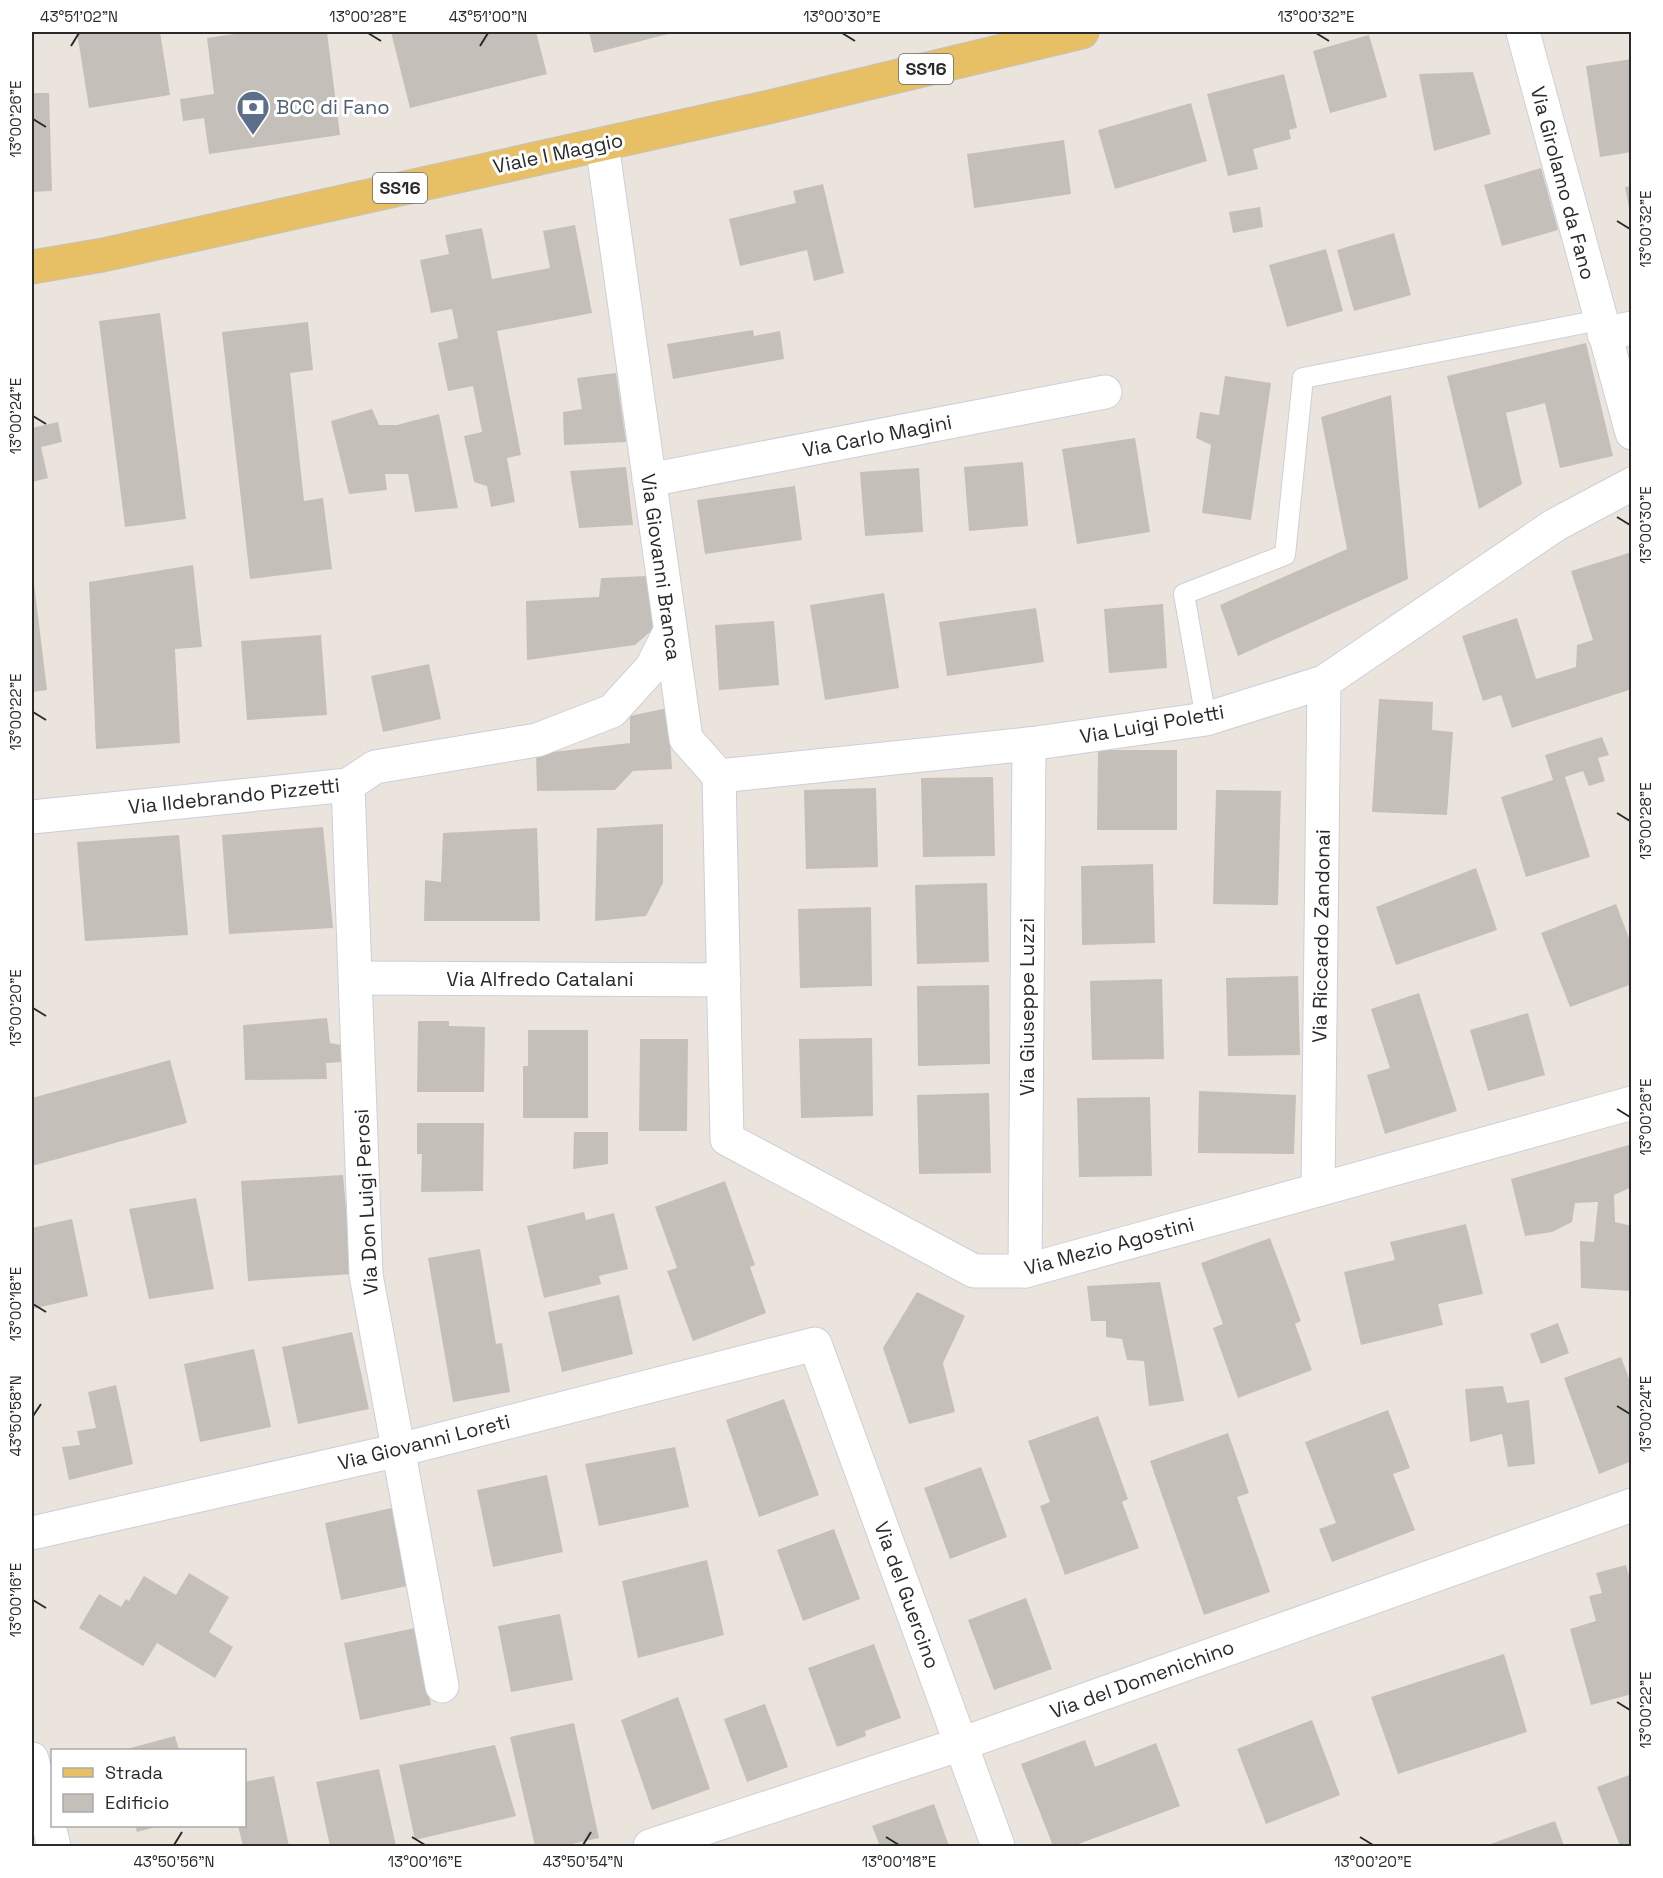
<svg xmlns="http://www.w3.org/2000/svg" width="1663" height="1878" viewBox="0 0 1663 1878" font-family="'Space Grotesk',sans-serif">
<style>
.building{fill:#c4bfb9}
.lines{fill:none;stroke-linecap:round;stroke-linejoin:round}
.lane-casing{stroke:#cbcfdb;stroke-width:22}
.street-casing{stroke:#cbcfdb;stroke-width:35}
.primary-casing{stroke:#c3c3c3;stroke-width:35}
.lane{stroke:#fff;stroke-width:20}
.street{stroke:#fff;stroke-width:33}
.primary{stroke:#e7c066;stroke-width:33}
.ticks{fill:none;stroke:#2a2a2a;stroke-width:2}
.labels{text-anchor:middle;stroke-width:6;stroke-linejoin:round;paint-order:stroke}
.shield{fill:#fff;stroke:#6a6a6a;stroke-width:1.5}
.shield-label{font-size:18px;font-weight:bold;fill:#2a2a2a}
.service-label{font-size:20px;fill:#4e5e75;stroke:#fff;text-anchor:start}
.street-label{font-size:20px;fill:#2a2a2a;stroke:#fff}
.neatline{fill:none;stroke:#2a2a2a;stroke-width:2}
.ticks-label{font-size:15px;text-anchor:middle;fill:#2a2a2a}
</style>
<rect width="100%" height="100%" fill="#ebe4dd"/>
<g class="building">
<path d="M77,32H160L170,95L89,108Z"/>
<path d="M249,32H327L340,135L209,154L204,118L183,121L180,99L214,94L207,38Z"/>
<path d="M391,32H536L547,74L410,108Z"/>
<path d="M589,32H676L594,53Z"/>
<path d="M1369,35L1387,97L1330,113L1313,51Z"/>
<path d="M1632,59V152L1600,157L1586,66Z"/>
<path d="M1473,72L1491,134L1434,151L1419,74Z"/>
<path d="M1284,74L1297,128L1289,130L1291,139L1253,149L1258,169L1228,176L1207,94Z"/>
<path d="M32,93H49L52,191L32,192Z"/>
<path d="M1191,103L1207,161L1115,189L1098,130Z"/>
<path d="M1064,140L1071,194L974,208L967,154Z"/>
<path d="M1541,168L1558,230L1502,246L1484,185Z"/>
<path d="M823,184L844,273L814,281L807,250L740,266L729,219L796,203L793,191Z"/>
<path d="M1632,186V213H1630L1625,187Z"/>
<path d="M1260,207L1263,227L1233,233L1229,212Z"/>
<path d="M575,225L592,313L497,331L521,455L507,458L515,502L491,507L487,486L474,482L464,436L482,432L473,386L448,391L438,343L458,338L452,309L431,313L420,260L449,254L445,235L482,228L492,279L550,268L543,231Z"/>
<path d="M1394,233L1411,295L1354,311L1337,250Z"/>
<path d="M1326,249L1343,311L1287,327L1269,265Z"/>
<path d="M160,313L186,519L125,527L99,321Z"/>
<path d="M308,322L313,370L290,373L304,501L323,498L332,569L250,579L222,332Z"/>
<path d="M753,330L754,336L780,331L784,359L673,379L667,344Z"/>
<path d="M1586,343L1613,456L1560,468L1545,403L1506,413L1522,484L1479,509L1447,376Z"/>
<path d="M616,373L626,442L564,445L563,412L582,409L577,378Z"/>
<path d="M1225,376L1271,383L1251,520L1202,513L1211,445L1196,438L1200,412L1219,415Z"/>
<path d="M1391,395L1408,579L1238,656L1220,605L1347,549L1321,417Z"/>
<path d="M372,409L379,425H397L439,414L458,508L415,512L408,474H385L387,490L349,494L331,421Z"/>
<path d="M58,422L62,442L41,447L48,478L32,482V428Z"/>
<path d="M1135,438L1150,532L1077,544L1062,449Z"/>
<path d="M1023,462L1028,526L969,531L964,467Z"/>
<path d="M626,467L633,525L579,528L570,471Z"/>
<path d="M919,468L923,532L865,536L860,472Z"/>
<path d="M795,486L802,540L705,554L697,500Z"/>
<path d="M1632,552V689L1512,728L1501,695L1483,701L1462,636L1517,618L1536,679L1576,667L1577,645L1593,640L1571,571Z"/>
<path d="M193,565L202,647L175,649L180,743L96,749L89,582Z"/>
<path d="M32,567L47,690L32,692Z"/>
<path d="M647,576L658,625L635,645L527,660L526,601L599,597L601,578Z"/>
<path d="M884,593L899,688L825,700L810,605Z"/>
<path d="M1163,604L1167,668L1109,673L1104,609Z"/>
<path d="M1036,608L1044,662L947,676L939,622Z"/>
<path d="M774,621L779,685L719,690L715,625Z"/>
<path d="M321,635L327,715L247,720L241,641Z"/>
<path d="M429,664L441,719L383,732L371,676Z"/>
<path d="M1379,699L1433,702L1432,730L1453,732L1447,815L1372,812Z"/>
<path d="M668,708L672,769L633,771L615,790L537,791L536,754L630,743V716Z"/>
<path d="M1602,737L1609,755L1598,758L1605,781L1589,786L1583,771L1565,777L1590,857L1526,877L1501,797L1553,780L1545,755Z"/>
<path d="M1098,750H1177V830H1097Z"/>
<path d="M993,777L995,856L923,857L921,778Z"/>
<path d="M876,788L878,867L806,869L804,790Z"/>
<path d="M1216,790L1281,791L1278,905L1213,904Z"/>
<path d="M663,824V883L646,916L595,921L597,828Z"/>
<path d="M323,827L333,928L229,934L222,835Z"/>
<path d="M537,828L540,921H424L425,880L441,882L443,833Z"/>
<path d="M179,835L188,935L85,941L77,842Z"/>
<path d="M1153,864L1155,943L1082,945L1081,866Z"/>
<path d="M1476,868L1497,930L1396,965L1376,907Z"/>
<path d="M987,883L989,962L917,964L915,885Z"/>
<path d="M1616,904L1632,946V984L1570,1007L1541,933Z"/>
<path d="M871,907L872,986L800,988L798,909Z"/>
<path d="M1298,976L1300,1055L1228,1056L1226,978Z"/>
<path d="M1162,979L1164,1059L1092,1060L1090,981Z"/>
<path d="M989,985L990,1064L918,1066L917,986Z"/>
<path d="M1419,993L1457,1111L1385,1134L1367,1075L1390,1068L1371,1009Z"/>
<path d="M1528,1013L1545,1075L1488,1091L1470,1030Z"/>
<path d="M327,1018L330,1043L341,1045L343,1062L326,1063L327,1079L245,1080L243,1025Z"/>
<path d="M418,1021H449V1026L485,1027L484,1092H417Z"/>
<path d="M528,1030H588V1118H523V1066H528Z"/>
<path d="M872,1038L873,1116L801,1118L799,1039Z"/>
<path d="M640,1039H688L687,1131H639Z"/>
<path d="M170,1060L187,1123L32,1166V1098Z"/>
<path d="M1199,1091L1296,1095L1294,1154L1198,1153Z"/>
<path d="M989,1093L991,1173L919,1174L917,1095Z"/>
<path d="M1150,1097L1152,1176L1079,1177L1077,1098Z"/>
<path d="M417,1123H484L483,1191L421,1192L422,1154H417Z"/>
<path d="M574,1132H608V1164L573,1169Z"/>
<path d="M1632,1144V1187L1614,1195L1615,1222L1632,1226V1291L1581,1288L1580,1241L1594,1242L1598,1202L1575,1203L1572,1222L1552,1232L1525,1236L1511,1179Z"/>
<path d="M343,1175L352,1274L248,1281L241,1181Z"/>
<path d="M725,1181L755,1265L750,1267L766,1313L693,1341L667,1271L677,1268L655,1207Z"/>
<path d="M196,1198L214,1289L149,1299L129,1209Z"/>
<path d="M584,1212L586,1220L614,1213L628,1269L599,1276L601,1284L544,1298L527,1226Z"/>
<path d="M72,1219L88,1296L32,1309V1228Z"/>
<path d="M1466,1224L1483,1294L1438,1304L1443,1325L1361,1345L1344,1272L1395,1260L1390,1242Z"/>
<path d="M1270,1238L1301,1321L1295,1324L1312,1370L1238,1398L1213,1328L1223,1324L1201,1263Z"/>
<path d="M480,1249L496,1344L502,1343L510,1392L453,1402L428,1258Z"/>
<path d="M1160,1282L1184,1401L1149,1406L1144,1361L1127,1360L1122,1339L1106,1337V1321H1091L1087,1286Z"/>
<path d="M917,1292L965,1316L943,1363L955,1412L909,1424L883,1348Z"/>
<path d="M619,1295L633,1354L562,1372L548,1312Z"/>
<path d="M1558,1323L1569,1353L1541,1364L1530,1334Z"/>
<path d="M352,1332L369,1409L298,1424L282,1347Z"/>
<path d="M254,1349L271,1427L200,1442L184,1364Z"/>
<path d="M1621,1357L1632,1387V1461L1599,1474L1564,1378Z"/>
<path d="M116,1385L133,1464L69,1480L62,1447L80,1445L77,1431L96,1428L88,1392Z"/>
<path d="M1503,1386L1507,1403L1529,1400L1535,1464L1508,1467L1502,1434L1470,1442L1465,1389Z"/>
<path d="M784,1399L819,1495L759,1517L726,1420Z"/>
<path d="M1388,1410L1410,1468L1393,1474L1415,1530L1332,1562L1319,1529L1336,1523L1305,1442Z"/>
<path d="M1098,1416L1128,1499L1122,1502L1139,1548L1065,1575L1040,1506L1050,1502L1028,1441Z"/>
<path d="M1228,1433L1249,1493L1237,1497L1270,1592L1204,1615L1150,1461Z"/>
<path d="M675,1447L689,1507L599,1526L585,1464Z"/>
<path d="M981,1467L1007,1537L950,1559L924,1488Z"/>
<path d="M547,1475L563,1552L493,1567L477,1490Z"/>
<path d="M396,1507L412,1585L341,1600L325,1523Z"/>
<path d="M834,1529L860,1599L803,1621L777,1550Z"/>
<path d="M707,1560L724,1635L638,1658L622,1581Z"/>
<path d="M1626,1565L1632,1586V1694L1591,1705L1570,1629L1596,1621L1589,1596L1602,1593L1596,1573Z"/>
<path d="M189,1573L229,1597L209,1632L233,1647L215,1678L157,1643L143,1666L79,1628L99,1594L121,1607L126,1599L129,1601L144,1576L176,1595Z"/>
<path d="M1026,1598L1052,1669L994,1690L968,1620Z"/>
<path d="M560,1614L573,1680L511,1692L498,1626Z"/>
<path d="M415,1628L431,1705L360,1720L344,1643Z"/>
<path d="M874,1644L901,1718L865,1731L866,1736L837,1747L808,1668Z"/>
<path d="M1504,1654L1527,1732L1398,1774L1371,1697Z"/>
<path d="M678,1697L710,1789L652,1810L621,1720Z"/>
<path d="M765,1704L788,1767L747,1782L724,1719Z"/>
<path d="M1312,1720L1340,1795L1266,1824L1237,1749Z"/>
<path d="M574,1723L599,1838L563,1846H535L510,1737Z"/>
<path d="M175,1736L179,1750H123Z"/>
<path d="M1085,1740L1095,1767L1156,1743L1180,1806L1073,1846H1053L1021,1764Z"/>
<path d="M495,1745L516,1816L415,1840L399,1765Z"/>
<path d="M379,1769L396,1846H330L316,1782Z"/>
<path d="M1632,1774V1846H1620L1597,1787Z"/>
<path d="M274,1776L289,1846H243L238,1826H244V1782Z"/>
<path d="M934,1804L949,1846H880L872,1826Z"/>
<path d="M1555,1821L1564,1846H1485Z"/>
<path d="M135,1826H160L137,1832Z"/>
</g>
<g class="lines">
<defs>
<path id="lane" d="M1206,719L1184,594L1285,555L1303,378L1600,320"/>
<g id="street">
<path d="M1523,32L1632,433"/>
<path d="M602,144L686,739L719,776L727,1139L974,1271H1025L1632,1103"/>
<path d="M1604,334L1632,328"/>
<path d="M649,480L1105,392"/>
<path d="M719,776L1029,744L1206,719L1324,682L1555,525L1632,484"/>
<path d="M348,785L366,1275L442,1686"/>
<path d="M32,817L348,785L375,767L537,740L612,711L652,667L670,631"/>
<path d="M357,978L724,980"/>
<path d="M1318,1190L1324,682"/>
<path d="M1025,1271L1029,744"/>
<path d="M32,1533L399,1450L815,1344L998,1846"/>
<path d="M32,1759L54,1846"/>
<path d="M650,1846L961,1744L1632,1505"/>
</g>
<path id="primary" d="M32,267L103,255L769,107L1082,32"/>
</defs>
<use href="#lane" class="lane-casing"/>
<use href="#street" class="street-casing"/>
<use href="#primary" class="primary-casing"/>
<use href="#lane" class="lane"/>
<use href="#street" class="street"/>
<use href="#primary" class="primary"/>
</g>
<path class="ticks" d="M368,33L381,41M842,33L855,41M1316,33L1329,41M71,46L79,33M480,46L488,33M33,119L46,127M1617,221L1630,229M33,416L46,424M1617,517L1630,525M33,712L46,720M1617,813L1630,821M33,1008L46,1016M1617,1109L1630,1117M33,1304L46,1312M1617,1406L1630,1414M33,1416L41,1404M33,1600L46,1608M1617,1702L1630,1710M412,1837L425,1845M886,1837L899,1845M1360,1837L1373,1845M174,1845L182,1832M583,1845L591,1832"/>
<defs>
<symbol id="bank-pin" viewBox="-11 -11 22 30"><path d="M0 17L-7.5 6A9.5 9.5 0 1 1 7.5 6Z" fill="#5c6f8a" stroke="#fff"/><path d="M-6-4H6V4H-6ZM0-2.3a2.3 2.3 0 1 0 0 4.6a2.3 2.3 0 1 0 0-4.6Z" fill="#fff"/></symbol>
</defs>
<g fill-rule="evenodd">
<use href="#bank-pin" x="234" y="88" width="38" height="52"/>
</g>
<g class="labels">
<g class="shield">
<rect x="899" y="54" width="54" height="30" rx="4.5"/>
<rect x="373" y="173" width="54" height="30" rx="4.5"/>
</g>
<g class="shield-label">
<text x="926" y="75">SS16</text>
<text x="400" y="194">SS16</text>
</g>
<g class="service-label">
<text x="276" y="114">BCC di Fano</text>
</g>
<g class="street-label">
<text transform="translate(558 153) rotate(-12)" y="7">Viale I Maggio</text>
<text transform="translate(1563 183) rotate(75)" y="7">Via Girolamo da Fano</text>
<text transform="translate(877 436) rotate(-11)" y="7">Via Carlo Magini</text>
<text transform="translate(661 567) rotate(82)" y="7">Via Giovanni Branca</text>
<text transform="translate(1152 724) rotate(-10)" y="7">Via Luigi Poletti</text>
<text transform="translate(234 796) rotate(-6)" y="7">Via Ildebrando Pizzetti</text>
<text transform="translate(1321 936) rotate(-89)" y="7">Via Riccardo Zandonai</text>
<text x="540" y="986">Via Alfredo Catalani</text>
<text transform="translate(1027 1007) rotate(-90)" y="7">Via Giuseppe Luzzi</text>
<text transform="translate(366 1202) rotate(-93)" y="7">Via Don Luigi Perosi</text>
<text transform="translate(1109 1246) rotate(-15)" y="7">Via Mezio Agostini</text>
<text transform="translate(424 1442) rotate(-14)" y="7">Via Giovanni Loreti</text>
<text transform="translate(907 1595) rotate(70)" y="7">Via del Guercino</text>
<text transform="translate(1142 1679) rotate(-20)" y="7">Via del Domenichino</text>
</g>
</g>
<rect width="1663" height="1878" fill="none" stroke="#ffffff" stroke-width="66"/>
<rect x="51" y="1749" width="195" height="78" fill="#ffffff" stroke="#aaaaaa" stroke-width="1.5"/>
<rect x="63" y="1768" width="30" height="9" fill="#e7c066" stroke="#aaaaaa" stroke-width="1.5"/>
<text x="105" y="1779" font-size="18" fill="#2a2a2a">Strada</text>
<rect x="63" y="1794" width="30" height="18" fill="#c4bfb9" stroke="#aaaaaa" stroke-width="1.5"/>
<text x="105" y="1809" font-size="18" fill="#2a2a2a">Edificio</text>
<rect x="33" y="33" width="1597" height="1812" class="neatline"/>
<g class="ticks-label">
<text x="79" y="22">43°51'02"N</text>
<text x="368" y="22">13°00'28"E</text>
<text x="488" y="22">43°51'00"N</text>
<text x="842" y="22">13°00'30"E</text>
<text x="1316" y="22">13°00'32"E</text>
<text transform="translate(16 119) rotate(-90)" y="5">13°00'26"E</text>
<text transform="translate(1646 229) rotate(-90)" y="5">13°00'32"E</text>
<text transform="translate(16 416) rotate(-90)" y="5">13°00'24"E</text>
<text transform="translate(1646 525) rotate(-90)" y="5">13°00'30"E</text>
<text transform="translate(16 712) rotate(-90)" y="5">13°00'22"E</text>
<text transform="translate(1646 821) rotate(-90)" y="5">13°00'28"E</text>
<text transform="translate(16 1008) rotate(-90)" y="5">13°00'20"E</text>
<text transform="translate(1646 1117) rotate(-90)" y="5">13°00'26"E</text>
<text transform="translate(16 1304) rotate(-90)" y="5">13°00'18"E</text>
<text transform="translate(1646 1414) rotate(-90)" y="5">13°00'24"E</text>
<text transform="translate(16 1416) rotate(-90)" y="5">43°50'58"N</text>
<text transform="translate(16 1600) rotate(-90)" y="5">13°00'16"E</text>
<text transform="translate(1646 1710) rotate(-90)" y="5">13°00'22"E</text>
<text x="174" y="1867">43°50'56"N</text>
<text x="425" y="1867">13°00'16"E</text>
<text x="583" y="1867">43°50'54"N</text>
<text x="899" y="1867">13°00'18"E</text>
<text x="1373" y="1867">13°00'20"E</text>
</g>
</svg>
